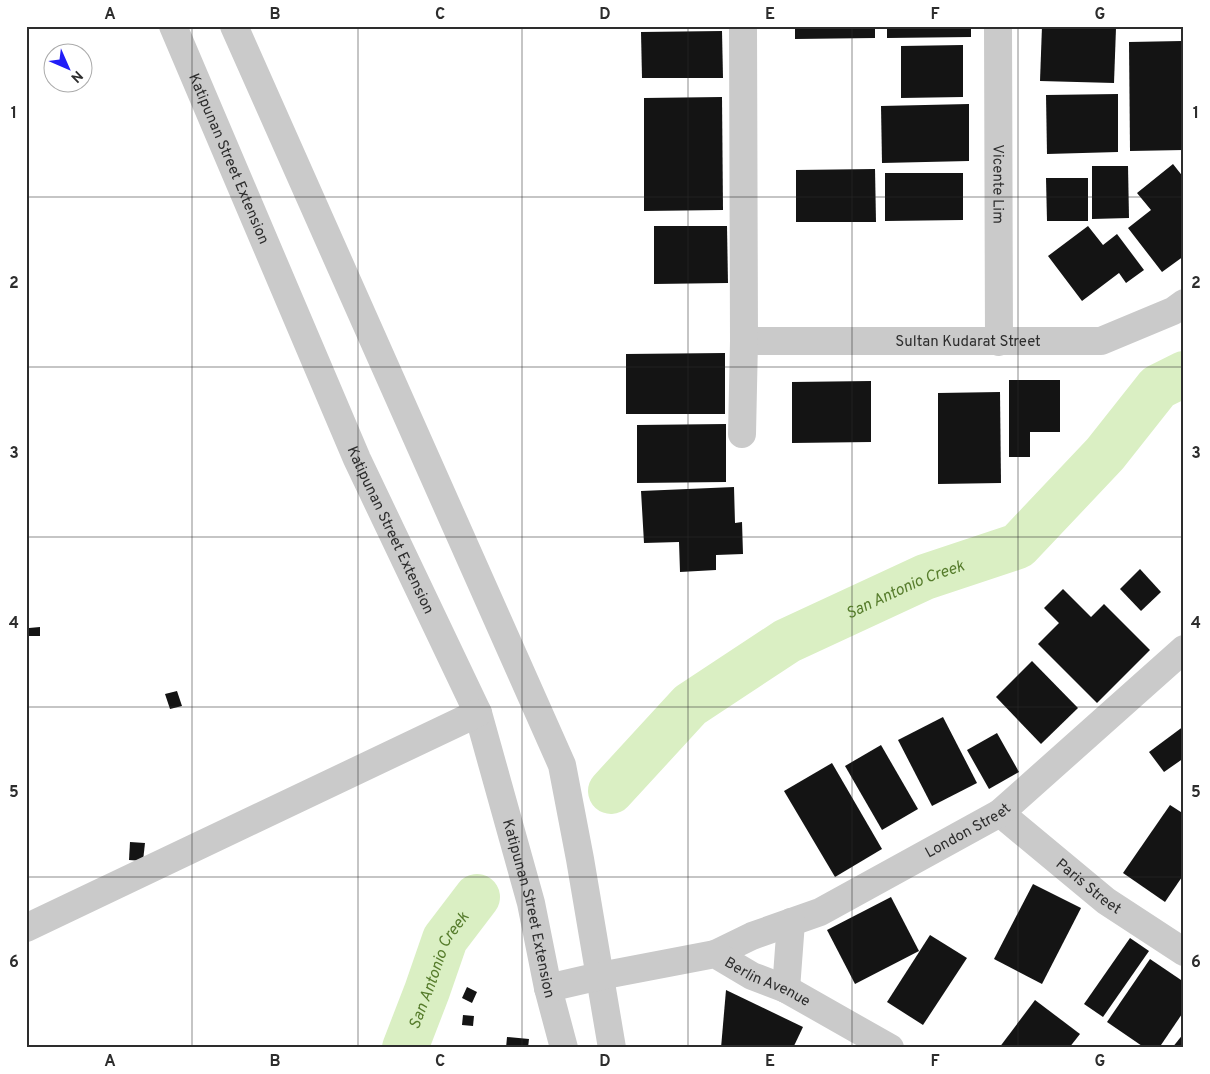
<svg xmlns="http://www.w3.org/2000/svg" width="1210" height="1074" viewBox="0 0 1210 1074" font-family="Overpass,sans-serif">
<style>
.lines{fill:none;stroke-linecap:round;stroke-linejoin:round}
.river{stroke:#daefc3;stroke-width:46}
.building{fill:#141414}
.minor{stroke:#cacaca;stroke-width:28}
.grid{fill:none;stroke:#2d2d2d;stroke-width:1;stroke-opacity:0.55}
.labels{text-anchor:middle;stroke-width:5;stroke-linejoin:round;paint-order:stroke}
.street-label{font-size:15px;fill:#2d2d2d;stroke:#fff}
.water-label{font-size:16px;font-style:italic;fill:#567c2c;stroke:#fff}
.neatline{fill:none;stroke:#2d2d2d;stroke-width:2}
.grid-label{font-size:16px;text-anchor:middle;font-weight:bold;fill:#2d2d2d}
</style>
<rect width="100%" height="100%" fill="#fff"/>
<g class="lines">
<g class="river">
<path id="s1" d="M611,791L690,705L787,641L925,577L1018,546L1105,454L1158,387L1184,374"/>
<path id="s2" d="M405,1048L427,991L445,939L477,897"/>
</g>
</g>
<g class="building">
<path d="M795,26H875V38L795,39Z"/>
<path d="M887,26H971V37L887,38Z"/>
<path d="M1042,26L1116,28L1114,83L1040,81Z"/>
<path d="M722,31L723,78H642L641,32Z"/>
<path d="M1182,41L1184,150L1130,151L1129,42Z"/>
<path d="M963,45V97L901,98V46Z"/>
<path d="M1118,94V152L1047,154L1046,95Z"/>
<path d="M722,97L723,210L644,211V98Z"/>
<path d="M969,104V161L882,163L881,106Z"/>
<path d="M1173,164L1184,178V256L1162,272L1128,228L1151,210L1137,193Z"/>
<path d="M1092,166H1128L1129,218L1092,219Z"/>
<path d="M875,169L876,222H796V170Z"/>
<path d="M885,173H963V220L885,221Z"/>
<path d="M1046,178H1088V221H1047Z"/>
<path d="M654,226H727L728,283L654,284Z"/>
<path d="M1088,226L1103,245L1117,234L1144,270L1126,283L1119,273L1082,301L1048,256Z"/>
<path d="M725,353V414H626V354Z"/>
<path d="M1009,380H1060V432H1030V457H1009Z"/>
<path d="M871,381V442L792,443V382Z"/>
<path d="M1000,392L1001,483L938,484V393Z"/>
<path d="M726,424V482L637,483V425Z"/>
<path d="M734,487L735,523L742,522L743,554L716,555V570L680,572L679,542L644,543L641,491Z"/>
<path d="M1140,569L1161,592L1141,611L1120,589Z"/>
<path d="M1063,589L1091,617L1104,604L1150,650L1097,703L1038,644L1059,623L1044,608Z"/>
<path d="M40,627V636H29V628Z"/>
<path d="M1032,661L1078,708L1041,744L996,697Z"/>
<path d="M177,691L182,706L170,709L165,694Z"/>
<path d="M943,717L977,783L932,806L898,740Z"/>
<path d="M1184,726V758L1164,772L1149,752Z"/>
<path d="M997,733L1019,772L989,789L967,750Z"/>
<path d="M881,745L918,809L882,830L845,766Z"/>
<path d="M832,763L882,849L835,877L784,791Z"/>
<path d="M1170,805L1184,814V874L1165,902L1123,873Z"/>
<path d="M130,842L145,843L143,861L129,860Z"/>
<path d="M1033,884L1081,908L1042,984L994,959Z"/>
<path d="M891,897L919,951L855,984L827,930Z"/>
<path d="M930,935L967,958L923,1025L887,1002Z"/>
<path d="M1130,938L1149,951L1103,1017L1084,1004Z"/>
<path d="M1150,959L1184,982V1011L1159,1048H1145L1107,1022Z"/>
<path d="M467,987L477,992L472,1003L462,998Z"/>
<path d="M726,990L803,1027L793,1048H721Z"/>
<path d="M1035,1000L1080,1034L1069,1048H999Z"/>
<path d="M463,1015L474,1016L473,1026L462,1025Z"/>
<path d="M1184,1033V1048H1172Z"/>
<path d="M507,1037L529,1039L528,1048H506Z"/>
</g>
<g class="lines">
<g class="minor">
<path id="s3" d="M173,26L357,459L478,713L531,903L548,988L564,1048"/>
<path d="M234,26L562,765L580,859L612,1048"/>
<path id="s4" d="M998,26L999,342"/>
<path id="s5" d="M744,341H1101L1173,311L1184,303"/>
<path d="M742,434L744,341L743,26"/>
<path id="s6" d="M1000,813L1106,901L1184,952"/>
<path d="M26,928L478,713"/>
<path id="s7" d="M715,954L752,936L820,912L1000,813L1184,649"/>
<path id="s8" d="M548,988L600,976L715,954L752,976L786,989L890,1048"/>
<path d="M786,989L791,922"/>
</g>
</g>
<path class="grid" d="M192,26V1048M358,26V1048M522,26V1048M688,26V1048M852,26V1048M1018,26V1048M26,197H1184M26,367H1184M26,537H1184M26,707H1184M26,877H1184"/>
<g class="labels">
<g class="street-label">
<text dy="5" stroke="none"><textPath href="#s3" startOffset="144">Katipunan Street Extension</textPath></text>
<text dy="5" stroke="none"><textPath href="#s4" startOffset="158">Vicente Lim</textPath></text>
<text dy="5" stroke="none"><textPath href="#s5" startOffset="224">Sultan Kudarat Street</textPath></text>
<text dy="5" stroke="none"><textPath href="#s3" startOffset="549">Katipunan Street Extension</textPath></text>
<text dy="5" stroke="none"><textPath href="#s7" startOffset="282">London Street</textPath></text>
<text dy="5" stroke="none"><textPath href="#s6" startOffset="115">Paris Street</textPath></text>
<text dy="5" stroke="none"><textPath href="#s3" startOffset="954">Katipunan Street Extension</textPath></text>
<text dy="5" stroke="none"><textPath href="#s8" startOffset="230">Berlin Avenue</textPath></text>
</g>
<g class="water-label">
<text dy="6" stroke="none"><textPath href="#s1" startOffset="362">San Antonio Creek</textPath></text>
<text dy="6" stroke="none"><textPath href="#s2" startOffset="85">San Antonio Creek</textPath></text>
</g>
</g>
<rect width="1210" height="1074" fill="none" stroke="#ffffff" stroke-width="55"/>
<g transform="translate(68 68) rotate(135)"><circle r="24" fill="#ffffff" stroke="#ababab"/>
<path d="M0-4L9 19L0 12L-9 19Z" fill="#211df7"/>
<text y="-8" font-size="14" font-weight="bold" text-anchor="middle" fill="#2d2d2d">N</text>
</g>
<rect x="28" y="28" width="1154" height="1018" class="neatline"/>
<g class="grid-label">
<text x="110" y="19">A</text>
<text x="275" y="19">B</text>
<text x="440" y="19">C</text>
<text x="605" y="19">D</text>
<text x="770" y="19">E</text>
<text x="935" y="19">F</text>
<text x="1100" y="19">G</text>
<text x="14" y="118">1</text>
<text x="1196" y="118">1</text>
<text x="14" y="288">2</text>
<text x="1196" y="288">2</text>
<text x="14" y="458">3</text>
<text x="1196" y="458">3</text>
<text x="14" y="628">4</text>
<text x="1196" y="628">4</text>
<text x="14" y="797">5</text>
<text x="1196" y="797">5</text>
<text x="14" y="967">6</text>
<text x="1196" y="967">6</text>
<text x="110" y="1066">A</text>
<text x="275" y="1066">B</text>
<text x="440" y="1066">C</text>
<text x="605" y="1066">D</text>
<text x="770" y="1066">E</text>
<text x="935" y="1066">F</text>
<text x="1100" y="1066">G</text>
</g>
</svg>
